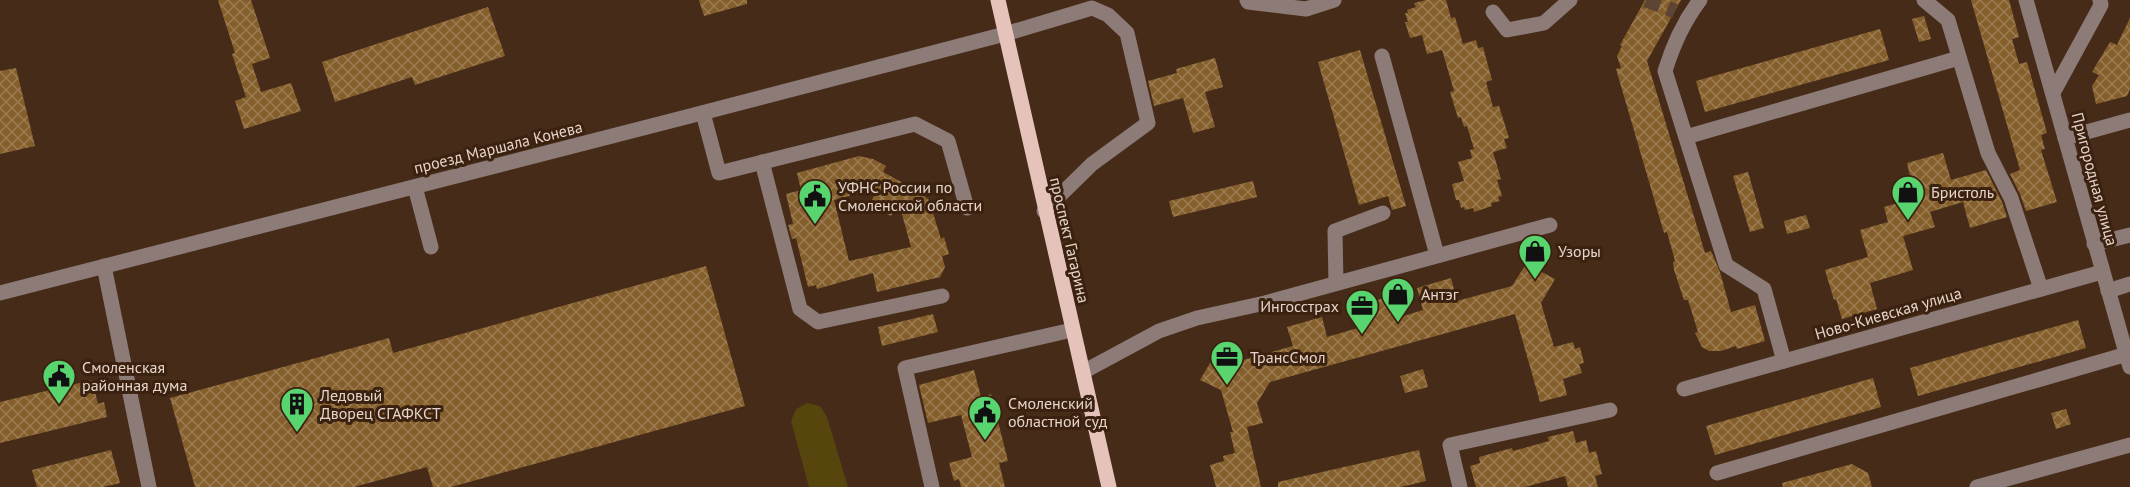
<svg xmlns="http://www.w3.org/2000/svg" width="2130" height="487" viewBox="0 0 2130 487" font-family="'PT Sans',sans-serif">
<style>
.garden{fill:#56450c}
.building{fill:url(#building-cross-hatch);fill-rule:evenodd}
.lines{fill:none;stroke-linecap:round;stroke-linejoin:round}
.minor-tunnel{stroke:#5e4433;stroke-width:15;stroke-dasharray:15 8;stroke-linecap:butt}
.minor{stroke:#8c7b76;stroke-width:15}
.major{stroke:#e6c3ba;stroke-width:15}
.labels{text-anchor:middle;stroke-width:6;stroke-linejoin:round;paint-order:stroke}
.street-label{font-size:16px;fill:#e6d4c9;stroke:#3b210f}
.poi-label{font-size:16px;fill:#e6d4c9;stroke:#3b210f;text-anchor:start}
</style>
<defs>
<pattern id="building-cross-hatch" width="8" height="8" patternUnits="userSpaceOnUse" patternTransform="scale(1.5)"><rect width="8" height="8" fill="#855f2b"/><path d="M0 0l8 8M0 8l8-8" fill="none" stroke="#9c7c52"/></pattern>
</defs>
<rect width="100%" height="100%" fill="#462b19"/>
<path class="garden" d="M807,403L820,406L827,417L848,487H809L791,421L796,409Z"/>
<g class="building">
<path d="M218,0H251L270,58L252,64L261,92L291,83L301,111L244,129L235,101L246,97L232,54L235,53Z"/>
<path d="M699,0H747V4L704,16Z"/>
<path d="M1426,0H1446L1451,18L1455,17L1463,44L1476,40L1478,48L1483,47L1492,80L1486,82L1493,107L1499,106L1509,138L1504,139L1507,148L1493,152L1501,179L1497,180L1502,196L1498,197L1500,201L1491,203L1492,206L1474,212L1473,208L1465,210L1464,207L1461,208L1459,200H1456L1452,184L1464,181L1458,162L1472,158L1470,150L1474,149L1467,126L1464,127L1461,117L1458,118L1450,92L1454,91L1442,50L1427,54L1422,35L1410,38L1405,22H1408L1405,13H1408L1407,10L1416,7L1414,3Z"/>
<path d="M1645,0H1681L1647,61L1705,253L1711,251L1720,272L1731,312L1755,305L1765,341L1737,349L1736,346L1721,351H1709L1702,347L1695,333L1698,332L1688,300H1684L1674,270L1673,262L1675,261L1667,232L1664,233L1616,69L1621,68L1617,56L1622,46L1620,45Z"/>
<path d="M1971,0H2009L2019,37L2012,39L2019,64L2027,62L2047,133L2041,135L2045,149L2041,150L2057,202L2026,211L2020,194L2010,174L2020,170Z"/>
<path d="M488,7L505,56L415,85L412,77L335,102L322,62Z"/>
<path d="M1924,16L1931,39L1919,42L1912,19Z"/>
<path d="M2130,18V89L2127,96L2096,104L2092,86L2099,75L2092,72L2110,42L2117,45Z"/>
<path d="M1880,29L1889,60L1705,112L1696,81Z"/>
<path d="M1360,50L1406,206L1392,210L1388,196L1359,205L1318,62Z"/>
<path d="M1215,58L1223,87L1205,92L1215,127L1193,133L1183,98L1154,106L1148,81L1177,73L1176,69Z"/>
<path d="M16,68L35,146L0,154V71Z"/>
<path d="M1943,153L1951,180L1986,170L2002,202L2007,217L1970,228L1963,202L1930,212L1935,227L1903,236L1913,270L1870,283L1877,309L1842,319L1836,299L1834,300L1825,270L1868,257L1860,230L1888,222L1884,207L1915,198L1907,163Z"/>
<path d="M859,156L873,159L886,166L883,172L918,191L929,200L941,239L944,237L949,254L942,256L945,267L940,277L877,292L873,273L817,289L816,285L808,287L796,238L792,239L788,225L793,224L786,194L801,190L797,173ZM878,188L870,204L891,216L899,203L911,247L849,261L834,200Z"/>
<path d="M1748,172L1764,228L1750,232L1733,176Z"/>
<path d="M1253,181L1257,197L1173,217L1169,201Z"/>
<path d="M1806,215L1810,228L1787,234L1784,221Z"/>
<path d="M1526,264L1555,279L1541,303L1554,347L1573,342L1575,349L1580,347L1584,363L1579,364L1582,373L1563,379L1567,395L1540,402L1515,314L1270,382L1257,403L1263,423L1247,427L1261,487H1216L1210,465L1224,461L1223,456L1235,453L1230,432H1233L1221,390L1200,380L1216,353L1237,362L1293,346L1287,327L1322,317L1327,337L1358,328L1352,307L1388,297L1394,319L1423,310L1417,288L1451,278L1457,301L1512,286Z"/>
<path d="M706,266L745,406L451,487H433L427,467L354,487H195L170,398L389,338L393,353Z"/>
<path d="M933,314L938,332L882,346L878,327Z"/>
<path d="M2078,320L2086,348L1918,396L1910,368Z"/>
<path d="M1423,369L1428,387L1405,393L1400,376Z"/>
<path d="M974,370L981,397L991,394L1008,461L999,463L1005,487H961L959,479L954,481L949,463L972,457L961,415L928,423L919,385Z"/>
<path d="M1873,378L1881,407L1715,455L1706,426Z"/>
<path d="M92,380L98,404L104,402L107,417L0,443V402Z"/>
<path d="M2066,409L2071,424L2056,429L2051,413Z"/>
<path d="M1573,431L1576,443L1586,440L1589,453L1596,451L1602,474L1595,476L1598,487H1568L1565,476L1525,487H1476L1470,466L1480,463L1479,457L1512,448L1513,451L1549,441L1548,437Z"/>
<path d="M111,450L120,483L103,487H37L32,470Z"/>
<path d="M1419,450L1426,481L1401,487H1278V482Z"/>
<path d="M1852,464L1868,473L1872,487H1783L1782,483Z"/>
</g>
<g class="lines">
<path class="minor-tunnel" d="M1646,0L1675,11"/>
<g class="minor">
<path d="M1247,0L1248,2L1306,9L1334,0"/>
<path d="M1700,0C1684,21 1673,45 1665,71L1726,265L1764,289L1784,361"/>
<path d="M1924,0L1948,20L1988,153L2011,198L2041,289"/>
<path d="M2026,0L2130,367"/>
<path d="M1493,12L1507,30L1544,23L1570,0"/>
<path d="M1382,56L1437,255"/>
<path d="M2053,93L2101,5L2100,0"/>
<path d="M703,113L719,173L915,124L948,141L967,208"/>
<path d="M1686,137L1959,58"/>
<path d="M2065,138L2130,120"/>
<path d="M762,162L800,309L818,322L942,296"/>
<path d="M415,187L431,247"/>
<path d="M2094,244L2130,235"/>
<path d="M104,266L149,487"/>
<path d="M1336,283L1335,231L1383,213"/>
<path d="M2108,291L2130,284"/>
<path d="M0,293L690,116L1005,34L1092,8L1108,15L1127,33L1148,123L1092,164L1044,211"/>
<path d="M1083,372L1159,331L1197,318L1265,303L1550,225"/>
<path d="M1684,389L2102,272"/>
<path d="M1717,473L2127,354"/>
<path d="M932,487L905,368L1072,330"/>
<path d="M1460,487L1450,445L1610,410"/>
<path d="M1977,487L2130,445"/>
</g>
<path class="major" d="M998,0L1109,487"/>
</g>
<defs>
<symbol id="shop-pin" viewBox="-11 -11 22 30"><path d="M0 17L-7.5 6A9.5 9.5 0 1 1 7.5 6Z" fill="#58d56f" stroke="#3b210f"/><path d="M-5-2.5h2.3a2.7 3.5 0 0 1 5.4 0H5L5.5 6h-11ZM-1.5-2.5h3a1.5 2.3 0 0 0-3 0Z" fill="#111"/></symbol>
<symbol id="civic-pin" viewBox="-11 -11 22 30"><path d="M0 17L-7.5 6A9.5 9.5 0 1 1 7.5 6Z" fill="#58d56f" stroke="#3b210f"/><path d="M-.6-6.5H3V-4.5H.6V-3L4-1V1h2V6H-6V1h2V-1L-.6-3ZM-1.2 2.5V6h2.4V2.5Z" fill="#111"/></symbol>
<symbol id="office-pin" viewBox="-11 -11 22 30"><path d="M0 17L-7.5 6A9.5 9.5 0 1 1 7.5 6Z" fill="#58d56f" stroke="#3b210f"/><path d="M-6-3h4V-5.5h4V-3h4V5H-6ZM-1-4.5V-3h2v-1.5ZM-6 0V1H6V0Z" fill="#111"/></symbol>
<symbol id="building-pin" viewBox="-11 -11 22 30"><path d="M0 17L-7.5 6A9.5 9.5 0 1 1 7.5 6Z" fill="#58d56f" stroke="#3b210f"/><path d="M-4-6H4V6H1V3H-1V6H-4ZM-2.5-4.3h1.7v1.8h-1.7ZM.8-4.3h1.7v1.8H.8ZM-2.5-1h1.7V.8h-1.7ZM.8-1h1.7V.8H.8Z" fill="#111"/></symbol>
</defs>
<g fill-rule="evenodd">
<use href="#shop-pin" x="1889" y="173" width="38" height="52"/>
<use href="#civic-pin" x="796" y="177" width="38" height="52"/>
<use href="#shop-pin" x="1516" y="232" width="38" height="52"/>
<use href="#shop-pin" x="1379" y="275" width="38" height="52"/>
<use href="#office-pin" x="1343" y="287" width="38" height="52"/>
<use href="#office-pin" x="1208" y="338" width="38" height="52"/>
<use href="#civic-pin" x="40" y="357" width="38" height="52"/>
<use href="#building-pin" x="278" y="385" width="38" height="52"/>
<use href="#civic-pin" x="966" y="393" width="38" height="52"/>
</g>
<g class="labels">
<g class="street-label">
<text transform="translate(498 147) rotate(-14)" y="6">проезд Маршала Конева</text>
<text transform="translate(2095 179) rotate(75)" y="6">Пригородная улица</text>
<text transform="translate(1070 240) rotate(77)" y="6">проспект Гагарина</text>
<text transform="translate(1888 313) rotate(-16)" y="6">Ново-Киевская улица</text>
</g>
<g class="poi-label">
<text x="838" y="193">УФНС России по<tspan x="838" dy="18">Смоленской области</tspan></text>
<text x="1931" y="198">Бристоль</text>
<text x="1558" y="257">Узоры</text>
<text x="1421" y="300">Антэг</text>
<text x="1339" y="312" text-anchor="end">Ингосстрах</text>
<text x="1250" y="363">ТрансСмол</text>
<text x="82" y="373">Смоленская<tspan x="82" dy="18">районная дума</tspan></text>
<text x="320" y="401">Ледовый<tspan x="320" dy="18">Дворец СГАФКСТ</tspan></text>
<text x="1008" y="409">Смоленский<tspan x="1008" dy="18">областной суд</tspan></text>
</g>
</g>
</svg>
